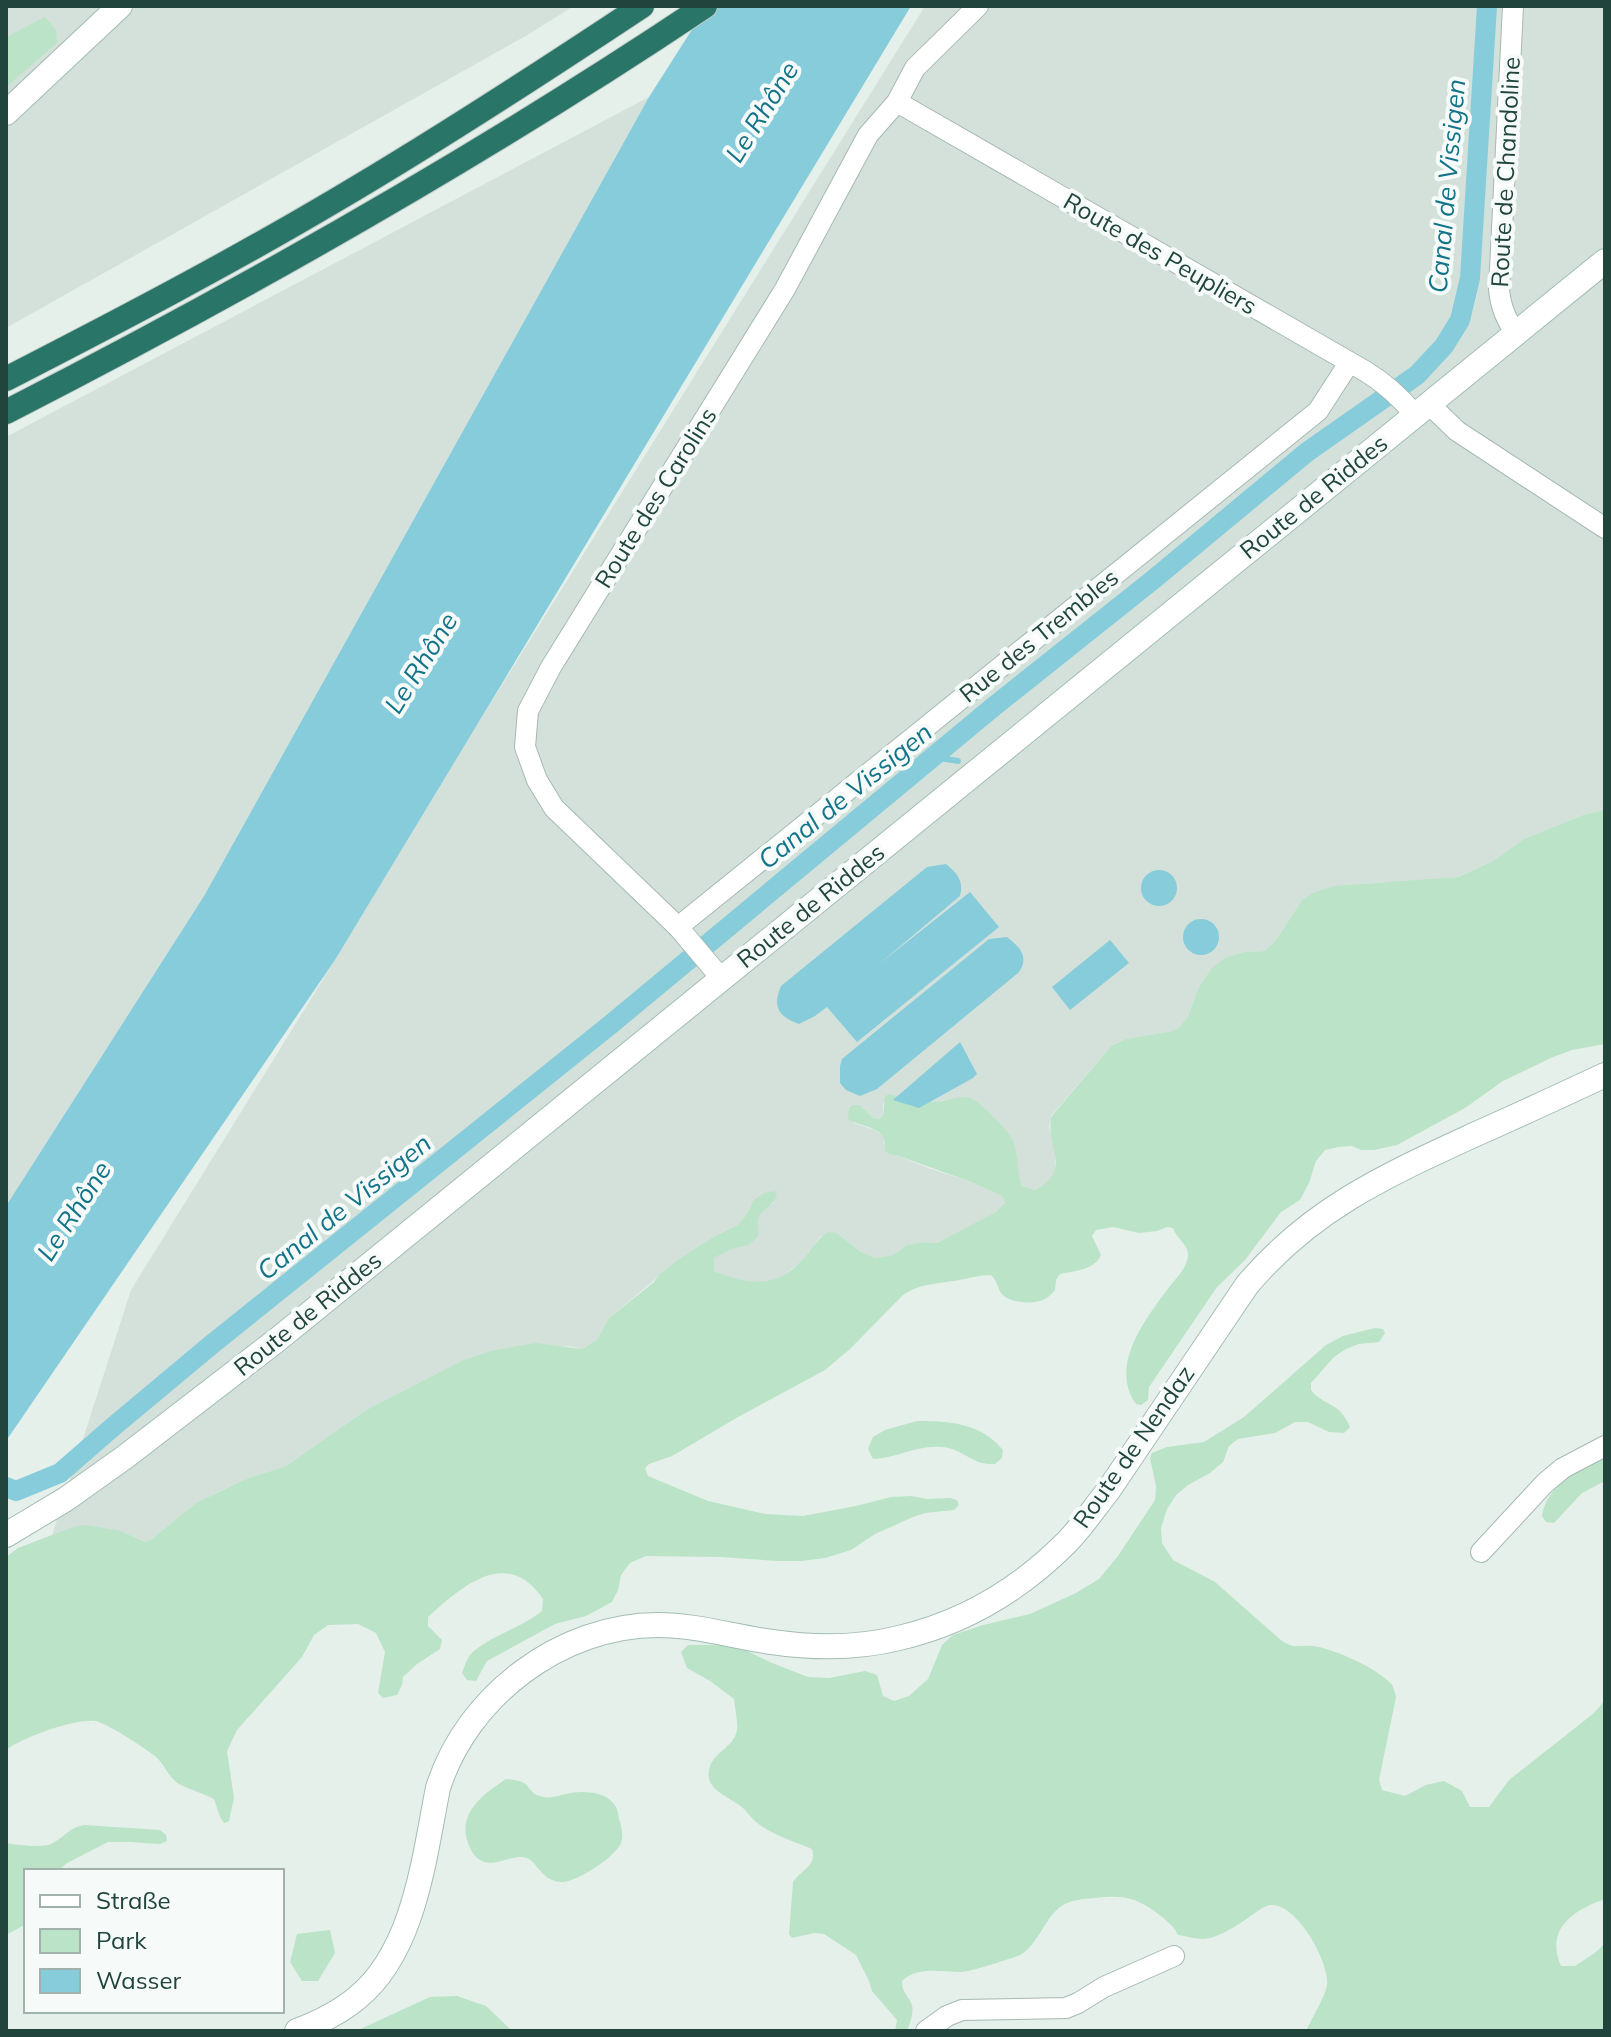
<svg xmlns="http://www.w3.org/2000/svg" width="1611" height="2037" viewBox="0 0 1611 2037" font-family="Mulish,sans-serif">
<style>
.built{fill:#d3e1da}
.green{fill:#bbe3c7}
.water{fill:#87ccdb}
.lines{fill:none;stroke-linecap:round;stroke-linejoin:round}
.stream{stroke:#87ccdb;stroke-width:6}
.canal{stroke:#87ccdb;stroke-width:20}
.street-casing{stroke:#a6b9b3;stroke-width:22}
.secondary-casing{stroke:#a2bdb4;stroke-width:26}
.highway-casing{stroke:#c1cbc8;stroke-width:26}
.street{stroke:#fff;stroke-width:20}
.secondary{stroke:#fff;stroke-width:24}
.highway{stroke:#297567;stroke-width:24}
.labels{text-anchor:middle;stroke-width:8;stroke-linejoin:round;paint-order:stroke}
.street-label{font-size:24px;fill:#21453c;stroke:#f6fbf9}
.water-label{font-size:26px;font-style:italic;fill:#127389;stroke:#f6fbf9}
</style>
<rect width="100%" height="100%" fill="#e5f0eb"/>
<g class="built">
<path d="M6,6H574L529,34L6,328Z"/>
<path d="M925,6H1605V810L1583,815L1524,839L1493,861L1457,877L1420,881L1371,883L1312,893L1302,900L1276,940L1265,951L1246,952L1198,989L1188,1016L1181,1027L1173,1031L1126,1039L1111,1046L1051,1116L1049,1126L1055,1150V1171L1050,1182L1035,1190L1022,1186L1017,1176L1016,1151L944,1100L935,1103L908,1100L883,1103V1117L879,1119L873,1118L860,1105L853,1123L875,1130L883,1136L886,1151L928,1168L971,1182L1002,1196L1005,1203L997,1212L937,1243L924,1242L907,1245L893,1255L875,1258L859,1251L837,1233L820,1237L800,1263L779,1279L760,1283L735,1279L714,1271V1258L731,1248L749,1245L759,1214L774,1202L753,1201L747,1214L738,1225L713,1237L679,1259L608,1319L597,1340L582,1349L570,1346L490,1351L463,1360L366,1410L286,1466L246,1479L196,1503L152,1539L145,1542L121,1531L52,1535L131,1290L335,960L467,741Z"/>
<path d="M649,97L204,896L6,1206V437Z"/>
</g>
<g class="green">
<path d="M45,17L56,30L57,43L6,87V37Z"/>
<path d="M1605,810V1044L1572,1050L1553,1057L1503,1081L1465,1108L1397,1145L1374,1150H1361L1352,1146L1338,1147L1325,1150L1316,1161L1309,1183L1300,1200L1281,1212L1245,1260L1217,1287L1149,1387L1148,1400L1141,1405L1136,1404C1108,1365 1147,1317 1170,1286C1177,1277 1188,1267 1188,1254C1187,1243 1176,1238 1173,1228L1167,1227L1157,1231L1139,1233L1113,1227L1096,1230L1092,1236L1101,1255C1095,1270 1074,1271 1060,1274L1056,1280L1055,1290C1052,1293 1049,1297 1045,1299C1034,1305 1008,1303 1001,1293C997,1286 997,1281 991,1275C980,1275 970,1278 959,1280C939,1284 920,1283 903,1295L850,1349L825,1370L738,1417L672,1456L649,1464L645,1468L648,1476L708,1501L765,1514L803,1516L856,1506L891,1497L911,1496L927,1499L950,1498L957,1500L959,1505L954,1510L925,1513L913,1517L875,1534L851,1550L825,1558L802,1561H777L721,1557L646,1556L630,1563L621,1575L618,1590L612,1602L586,1616L555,1624L487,1661L476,1681L467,1680L462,1673C464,1667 467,1659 470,1655C486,1637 522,1628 542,1611L543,1599C507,1546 462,1586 428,1617V1626L442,1640L440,1649L417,1664L403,1677L402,1685L397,1695L383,1698L378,1693L385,1652L376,1633L358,1624L328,1625L314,1635L302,1657L237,1730L227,1751L234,1798L229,1821L224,1823L220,1817L214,1799C203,1793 190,1790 179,1784C168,1777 164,1763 155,1756C143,1747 107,1723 95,1721C75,1718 21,1738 6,1750V1557L18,1548L73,1527L86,1525L121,1531L145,1542L152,1539L196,1503L246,1479L286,1466L366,1410L463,1360L490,1351L536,1343L582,1349L597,1340L608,1319L654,1282L659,1275L679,1259L713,1237L738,1225L747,1214L753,1201L764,1193L775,1191L777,1195C768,1215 753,1206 759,1235L749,1245L731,1249L714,1258V1271C747,1284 776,1290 802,1260C811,1250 817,1239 828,1232L837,1233L859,1251L875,1258L893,1255L907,1245L924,1242L937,1243L996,1212L1005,1203L1002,1196L971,1182L896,1155C880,1154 888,1147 883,1137C877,1126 857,1126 848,1119L849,1108L853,1105H860L873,1118L879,1119L883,1116L885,1096L890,1094C904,1098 918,1103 933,1102C944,1102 959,1095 970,1098C980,1101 1005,1128 1011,1137C1020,1152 1015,1170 1022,1186L1035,1190C1073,1170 1046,1148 1051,1117L1111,1046L1126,1039L1173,1031L1180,1027L1188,1016L1198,989L1212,968L1227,957L1246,952L1265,951L1276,940L1302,900L1312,893L1334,886L1458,877L1493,861L1524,839L1583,815Z"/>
<path d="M1375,1328L1383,1329L1385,1333L1379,1342L1359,1344L1346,1349L1334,1357L1311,1383V1390C1325,1407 1339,1401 1350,1427L1344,1433L1329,1432L1308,1422H1295L1275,1433L1238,1439L1229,1446L1223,1462L1210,1473L1188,1485L1176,1495L1167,1509L1161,1528L1162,1543L1173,1560L1215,1582L1282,1641C1295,1649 1298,1645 1312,1646C1331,1647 1381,1670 1392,1685C1394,1689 1395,1693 1396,1697L1379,1780L1382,1790L1405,1796L1426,1785L1444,1781L1462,1791L1470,1807H1489L1509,1780L1594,1713L1605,1700V1899C1573,1910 1545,1929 1561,1966H1575L1596,1952L1605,1943V2031H1306C1311,2020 1325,1997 1327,1985C1330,1962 1296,1902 1270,1905C1263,1906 1254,1914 1248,1918C1236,1926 1218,1938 1203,1939C1195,1939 1186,1936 1178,1935C1173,1925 1166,1920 1157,1913C1134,1896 1122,1895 1094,1898C1082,1899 1068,1900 1059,1908C1043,1921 1038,1945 1020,1955C1010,1959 970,1972 961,1972C941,1972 918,1966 902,1981C902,1993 908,1995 912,2005C914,2013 910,2023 907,2031H895L897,2020L872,1991L869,1981L856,1955L824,1934L814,1933L792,1938L789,1934L793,1882C802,1869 817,1866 812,1849C794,1841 772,1835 756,1822C750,1817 746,1809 739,1805C727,1796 705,1789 709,1770C712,1752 734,1748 737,1730C738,1721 735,1709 734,1699L710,1681L687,1668L681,1652L688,1645H714L741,1648L772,1663L808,1677L829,1678L865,1671L877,1675L883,1696L894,1701L909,1696L928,1679L942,1645L953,1635L983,1625L1030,1614L1076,1593L1099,1579L1118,1556L1155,1500L1156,1486L1150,1458L1152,1453L1167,1447L1204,1442L1244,1417L1326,1345L1343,1336Z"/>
<path d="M917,1421C949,1421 981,1423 1003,1450L1002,1458L995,1464C991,1464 986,1464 982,1463C968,1459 959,1448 941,1447C917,1445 897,1458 873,1459L868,1449L873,1437L885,1430Z"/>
<path d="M1605,1454V1481L1582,1493L1554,1523L1546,1522L1542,1516C1546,1486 1580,1468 1605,1454Z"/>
<path d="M506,1779C512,1780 519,1780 524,1783C529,1786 531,1793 537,1795C548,1800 556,1796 566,1794C581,1790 608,1791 616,1807C618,1810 618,1815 619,1819C621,1825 624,1836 621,1843C615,1857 576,1883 561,1882C538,1880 538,1858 522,1857C508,1856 494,1868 480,1860C473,1856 470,1848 467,1840C459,1811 485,1793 506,1779Z"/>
<path d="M84,1825L160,1830L166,1835L167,1841L160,1844L130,1842H108L67,1863L58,1871H26V1924L6,1935V1843C17,1845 42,1848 51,1844C64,1838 68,1828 84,1825Z"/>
<path d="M330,1930L335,1953L318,1981H302L290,1962L297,1934Z"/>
<path d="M457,1996L486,2006L512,2031H356L430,1997Z"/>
</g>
<g class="water">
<path d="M707,6H911L335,960L6,1441V1206L204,896L649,97Z"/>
<path d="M946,864C957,873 964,881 960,896L879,964L970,892L999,927L857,1042L827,1007L815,1016L799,1024C779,1017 772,1007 781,986L927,867Z"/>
<circle cx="1159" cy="888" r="18"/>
<circle cx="1201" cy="937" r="18"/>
<path d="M1007,937C1020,947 1030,958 1018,973L877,1089L860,1096L846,1090L840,1083V1066L842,1059L989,939Z"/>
<path d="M1110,940L1129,963L1070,1010L1052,987Z"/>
<path d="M960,1042L977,1074L973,1078L919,1108L893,1100Z"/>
</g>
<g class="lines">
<path class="stream" d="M934,757L958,761"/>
<path class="canal" d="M6,1487L16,1491L60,1473L114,1426L211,1345L610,1025L992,708L1154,579L1307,452L1417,375L1444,346L1460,320L1470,278L1487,6"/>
<defs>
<g id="street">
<path d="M1513,6L1499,290C1501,308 1506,319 1516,334"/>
<path d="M897,102L1365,371C1385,383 1401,398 1415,415"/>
<path d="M1429,404L1457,431L1605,528"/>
<path d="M678,927L1318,411L1349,363"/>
<path d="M721,978L678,927L554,808L537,780L525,747L528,711L551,667L785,289L868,135L897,102L915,68L978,6"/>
<path d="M1481,1552L1545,1483L1563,1468L1605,1446"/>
<path d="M926,2031L947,2016L962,2010L1066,2008L1078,2003L1104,1987L1174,1956"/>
</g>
<g id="secondary">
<path d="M6,113L120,6"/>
<path d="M6,1535L66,1499L125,1457L277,1340L1605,261"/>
<path d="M297,2031C318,2023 339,2013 357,1998C415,1951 424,1857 438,1788C467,1696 561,1625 658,1625C696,1625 734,1637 772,1642C813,1648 859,1648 899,1638C963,1623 1020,1589 1066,1543C1082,1527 1094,1508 1108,1491L1247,1285C1312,1208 1387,1175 1476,1134C1519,1115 1562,1095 1605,1075"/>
</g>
<g id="highway">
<path d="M6,379C117,322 228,264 336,200C440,139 541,73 642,6"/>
<path d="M6,412C246,289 481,156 705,6"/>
</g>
</defs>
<use href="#street" class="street-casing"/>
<use href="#secondary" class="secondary-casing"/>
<use href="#highway" class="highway-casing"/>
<use href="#street" class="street"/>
<use href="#secondary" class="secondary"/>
<use href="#highway" class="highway"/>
</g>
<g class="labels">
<g class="street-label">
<text transform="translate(1506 172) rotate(-87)" y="8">Route de Chandoline</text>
<text transform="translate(1160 254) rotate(30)" y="8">Route des Peupliers</text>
<text transform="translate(1314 497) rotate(-39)" y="8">Route de Riddes</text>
<text transform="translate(656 498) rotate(-58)" y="8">Route des Carolins</text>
<text transform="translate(1039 636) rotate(-39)" y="8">Rue des Trembles</text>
<text transform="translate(811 906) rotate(-39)" y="8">Route de Riddes</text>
<text transform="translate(308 1314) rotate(-39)" y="8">Route de Riddes</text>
<text transform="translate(1134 1447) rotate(-55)" y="8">Route de Nendaz</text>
</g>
<g class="water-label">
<text transform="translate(762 112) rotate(-58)" y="9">Le Rhône</text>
<text transform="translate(1447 186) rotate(-85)" y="9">Canal de Vissigen</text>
<text transform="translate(421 663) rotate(-58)" y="9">Le Rhône</text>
<text transform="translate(845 796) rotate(-39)" y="9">Canal de Vissigen</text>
<text transform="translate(344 1207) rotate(-39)" y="9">Canal de Vissigen</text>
<text transform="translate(74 1211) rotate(-57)" y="9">Le Rhône</text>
</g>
</g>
<rect width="1611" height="2037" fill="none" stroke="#21453c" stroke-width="16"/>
<rect x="24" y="1869" width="260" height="144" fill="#f6fbf9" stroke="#a1b2ad" stroke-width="2"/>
<rect x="40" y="1895" width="40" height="12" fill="#ffffff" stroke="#a1b2ad" stroke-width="2"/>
<text x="96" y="1909" font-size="24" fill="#21453c">Straße</text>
<rect x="40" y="1929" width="40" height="24" fill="#bbe3c7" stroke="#a1b2ad" stroke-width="2"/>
<text x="96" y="1949" font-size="24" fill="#21453c">Park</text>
<rect x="40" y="1969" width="40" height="24" fill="#87ccdb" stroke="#a1b2ad" stroke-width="2"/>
<text x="96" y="1989" font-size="24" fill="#21453c">Wasser</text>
</svg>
